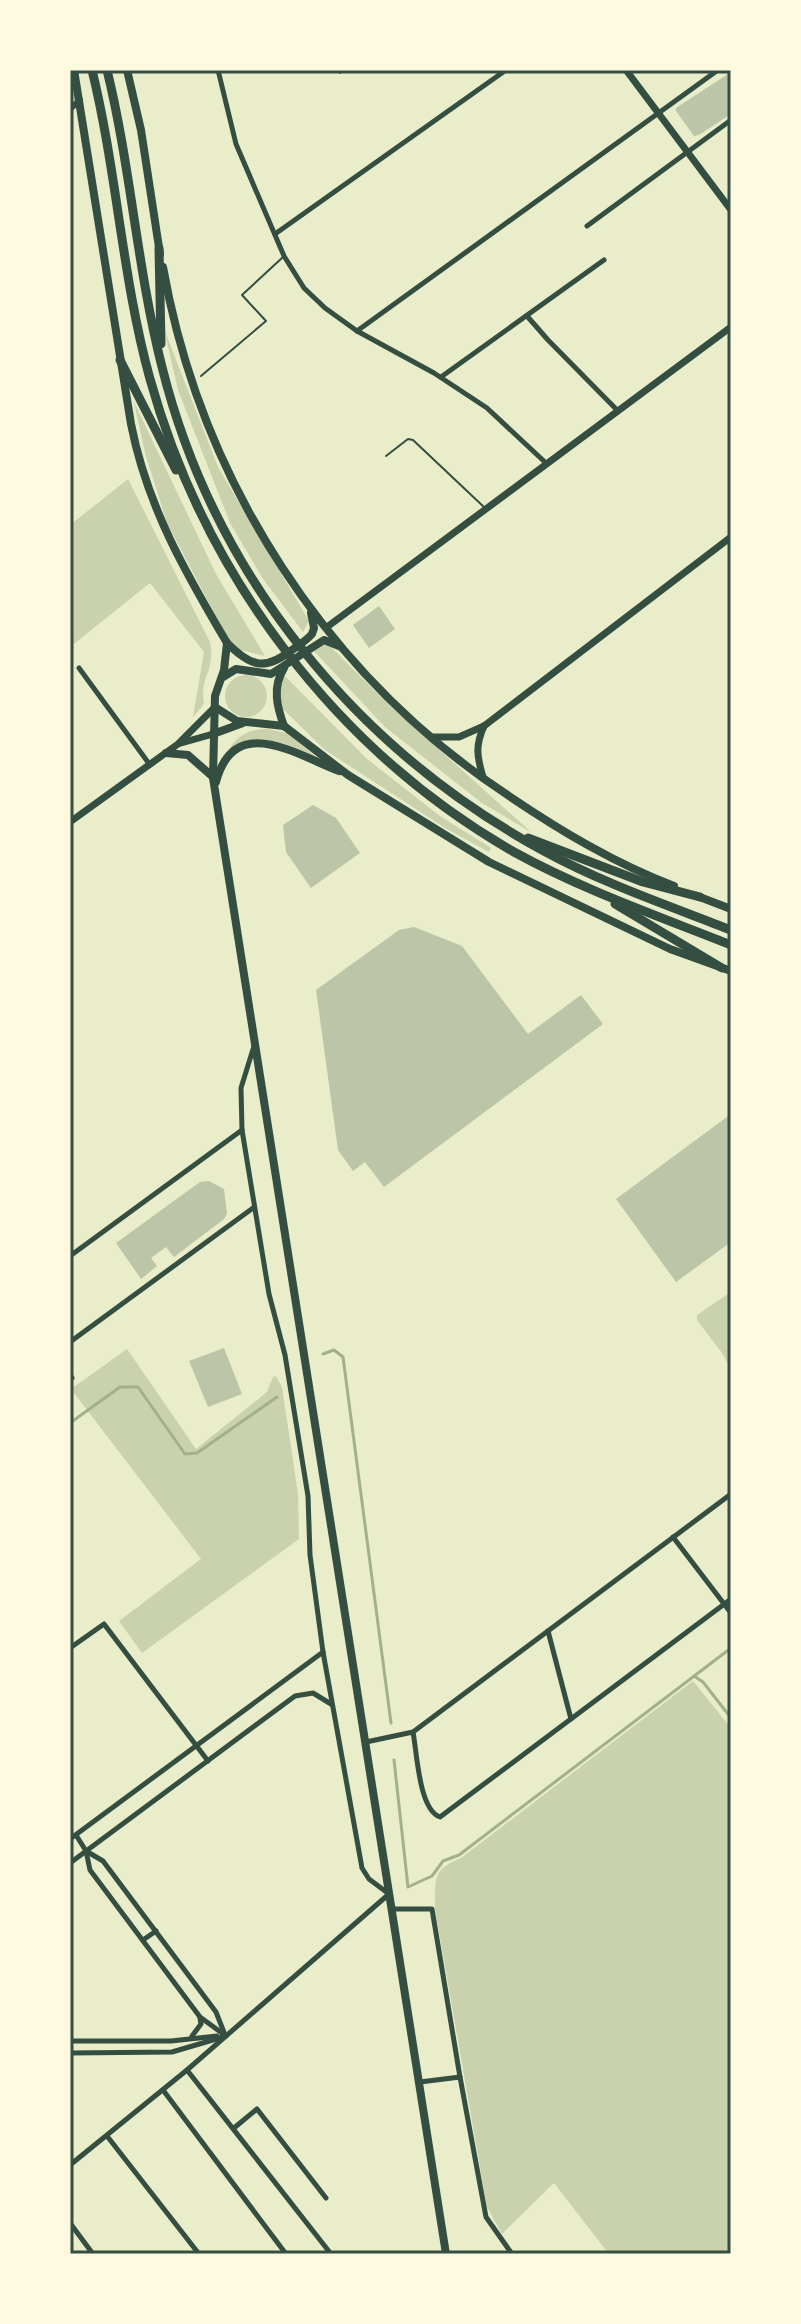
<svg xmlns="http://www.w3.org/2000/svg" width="801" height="2324" viewBox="0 0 801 2324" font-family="'Titillium Web',sans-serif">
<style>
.green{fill:#cad2ad}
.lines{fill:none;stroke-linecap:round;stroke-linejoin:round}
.stream{stroke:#a3b18a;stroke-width:3}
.building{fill:#bcc5a7}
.service{stroke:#344e41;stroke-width:2}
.minor{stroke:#344e41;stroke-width:5}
.tertiary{stroke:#344e41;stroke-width:6}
.secondary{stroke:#344e41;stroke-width:7}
.primary{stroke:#344e41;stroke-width:7}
.trunk{stroke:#344e41;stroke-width:8}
.motorway{stroke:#344e41;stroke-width:9}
.neatline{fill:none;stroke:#344e41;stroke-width:3}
</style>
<rect width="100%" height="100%" fill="#e9edc9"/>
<g class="green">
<path d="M164,329L218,467L309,621L303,632L263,579L230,523L178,390Z"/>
<path d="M134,402L216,574L265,656L241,650L230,643L167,523L145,453Z"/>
<path d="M128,479L210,642C216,672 199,675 204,704L193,717L204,652L150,583L70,647V525Z"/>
<path d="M326,642L384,700L531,832L482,803L385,727L313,650Z"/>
<path d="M284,675L367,759L440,816L491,848L489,852L445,828L325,750L282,708L279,686Z"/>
<circle cx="246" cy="696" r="21"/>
<path d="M268,729L286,733L319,759C285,744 263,729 228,751C237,735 250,729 268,729Z"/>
<path d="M731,1292V1370L722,1353L697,1320V1315Z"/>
<path d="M127,1349L196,1449L267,1392L273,1377L276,1376L282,1387L298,1494L299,1539L142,1653L119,1621L201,1559L71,1389Z"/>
<path d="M693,1681L731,1728V2254H609L554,2183L502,2234L487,2207L435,1909C435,1880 432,1869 461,1858Z"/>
</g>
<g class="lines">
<g class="stream">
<path d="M323,1354L334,1350L343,1357L391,1723"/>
<path d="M70,1423L120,1387H138L185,1454L197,1453L277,1397"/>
<path d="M694,1676L703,1682L731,1718"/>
<path d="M394,1760L408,1887L432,1876L443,1861L459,1855L731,1648"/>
</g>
</g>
<g class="building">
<path d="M731,72V114L699,135L694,136L676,111V108Z"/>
<path d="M379,606L395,629L369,648L353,625Z"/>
<path d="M313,805L336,818L360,853L311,888L286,852L283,825Z"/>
<path d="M414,927L462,946L528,1034L581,995L603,1024L384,1187L365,1162L353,1171L338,1150L316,990L399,930Z"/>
<path d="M731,1114V1242L676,1282L616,1199Z"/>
<path d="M209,1181L224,1189L227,1214L224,1219L174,1257L166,1247L151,1258L157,1266L141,1279L116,1243L200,1182Z"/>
<path d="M224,1348L242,1394L208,1407L189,1361Z"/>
</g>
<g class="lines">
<g class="service">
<path d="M201,376L266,321L242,295L283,257"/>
<path d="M386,456L408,439L413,440L485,508"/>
</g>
<g class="minor">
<path d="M218,70L236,144L284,256L304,288L325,308L357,331L434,373L487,408L547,464"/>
<path d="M339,70L340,71"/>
<path d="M587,226L731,120"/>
<path d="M275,234L506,70"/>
<path d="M527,316L548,340L618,411"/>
<path d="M357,331L718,70"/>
<path d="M441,377L604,260"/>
<path d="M79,668L150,765"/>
<path d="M70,1256L242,1130"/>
<path d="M70,1342L253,1208"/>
<path d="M70,1375L72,1378"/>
<path d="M673,1537L731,1613"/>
<path d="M548,1631L571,1719"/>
<path d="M70,1648L104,1624L208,1761"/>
<path d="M413,1732C417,1753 419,1810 440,1817L731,1599"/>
<path d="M366,1742L413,1732L731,1494"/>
<path d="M76,1835L86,1851L90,1870L200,2017L226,2036"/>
<path d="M70,1839L323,1652"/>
<path d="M86,1851L103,1861L216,2012L225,2035"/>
<path d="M70,1863L295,1696L313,1693L331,1704"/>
<path d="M391,1909H432L460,2077"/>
<path d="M143,1940L156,1931"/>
<path d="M192,2036L201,2024L200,2018"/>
<path d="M70,2041H171L217,2036"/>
<path d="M70,2053L172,2052L223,2037"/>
<path d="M187,2070L331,2254"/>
<path d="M420,2082L460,2077L486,2217L512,2254"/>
<path d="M163,2090L286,2254"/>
<path d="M234,2128L257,2109L326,2198"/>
<path d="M107,2136L199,2254"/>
<path d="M70,2165L187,2070L389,1894L369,1879L362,1868L323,1652L310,1555L308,1496L285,1355L269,1294L242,1130L241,1088L254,1046"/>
<path d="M70,2223L93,2254"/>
</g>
<path class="tertiary" d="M70,109L80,100"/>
<g class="secondary">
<path d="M327,627L731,327"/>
<path d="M431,737H459L484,726L731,537"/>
<path d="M181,743L213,734"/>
<path d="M483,777C477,757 475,746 484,726"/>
<path d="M70,822L178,744L215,707"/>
</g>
<path class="primary" d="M626,70L731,210"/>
<g class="trunk">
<path d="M74,70L131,424C147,506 185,572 227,643C251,667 265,671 292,650C299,645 306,641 312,634L314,628L311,613"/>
<path d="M127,70L141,130L160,254"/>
<path d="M163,267C201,482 327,676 509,796C561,831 614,863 674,886"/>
<path d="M227,643L224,670L215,696L213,778L446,2254"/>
<path d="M284,668C272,687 277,707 284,726"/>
<path d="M223,677L236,669L271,674L324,640L339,646"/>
<path d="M215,707L237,721L284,726L348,775L489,862L670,949L731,971"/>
<path d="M213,734L243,723"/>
<path d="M166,753L188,755L213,777"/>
<path d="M216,782C234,713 295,754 339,771"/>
<path d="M697,896L731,909"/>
</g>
<g class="motorway">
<path d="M92,70C117,172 122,278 150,379C205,576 336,750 514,852C583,890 658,916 731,945"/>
<path d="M107,70C131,168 137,269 162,367C214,575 355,748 542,850C602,883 667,905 731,930"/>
<path d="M159,248L161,344"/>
<path d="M120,360L176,470"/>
<path d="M528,838L643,882L700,897"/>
<path d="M615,904L722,968"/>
</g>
</g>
<rect width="801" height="2324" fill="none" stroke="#fefae0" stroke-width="144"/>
<rect x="72" y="72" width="657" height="2180" class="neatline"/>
</svg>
